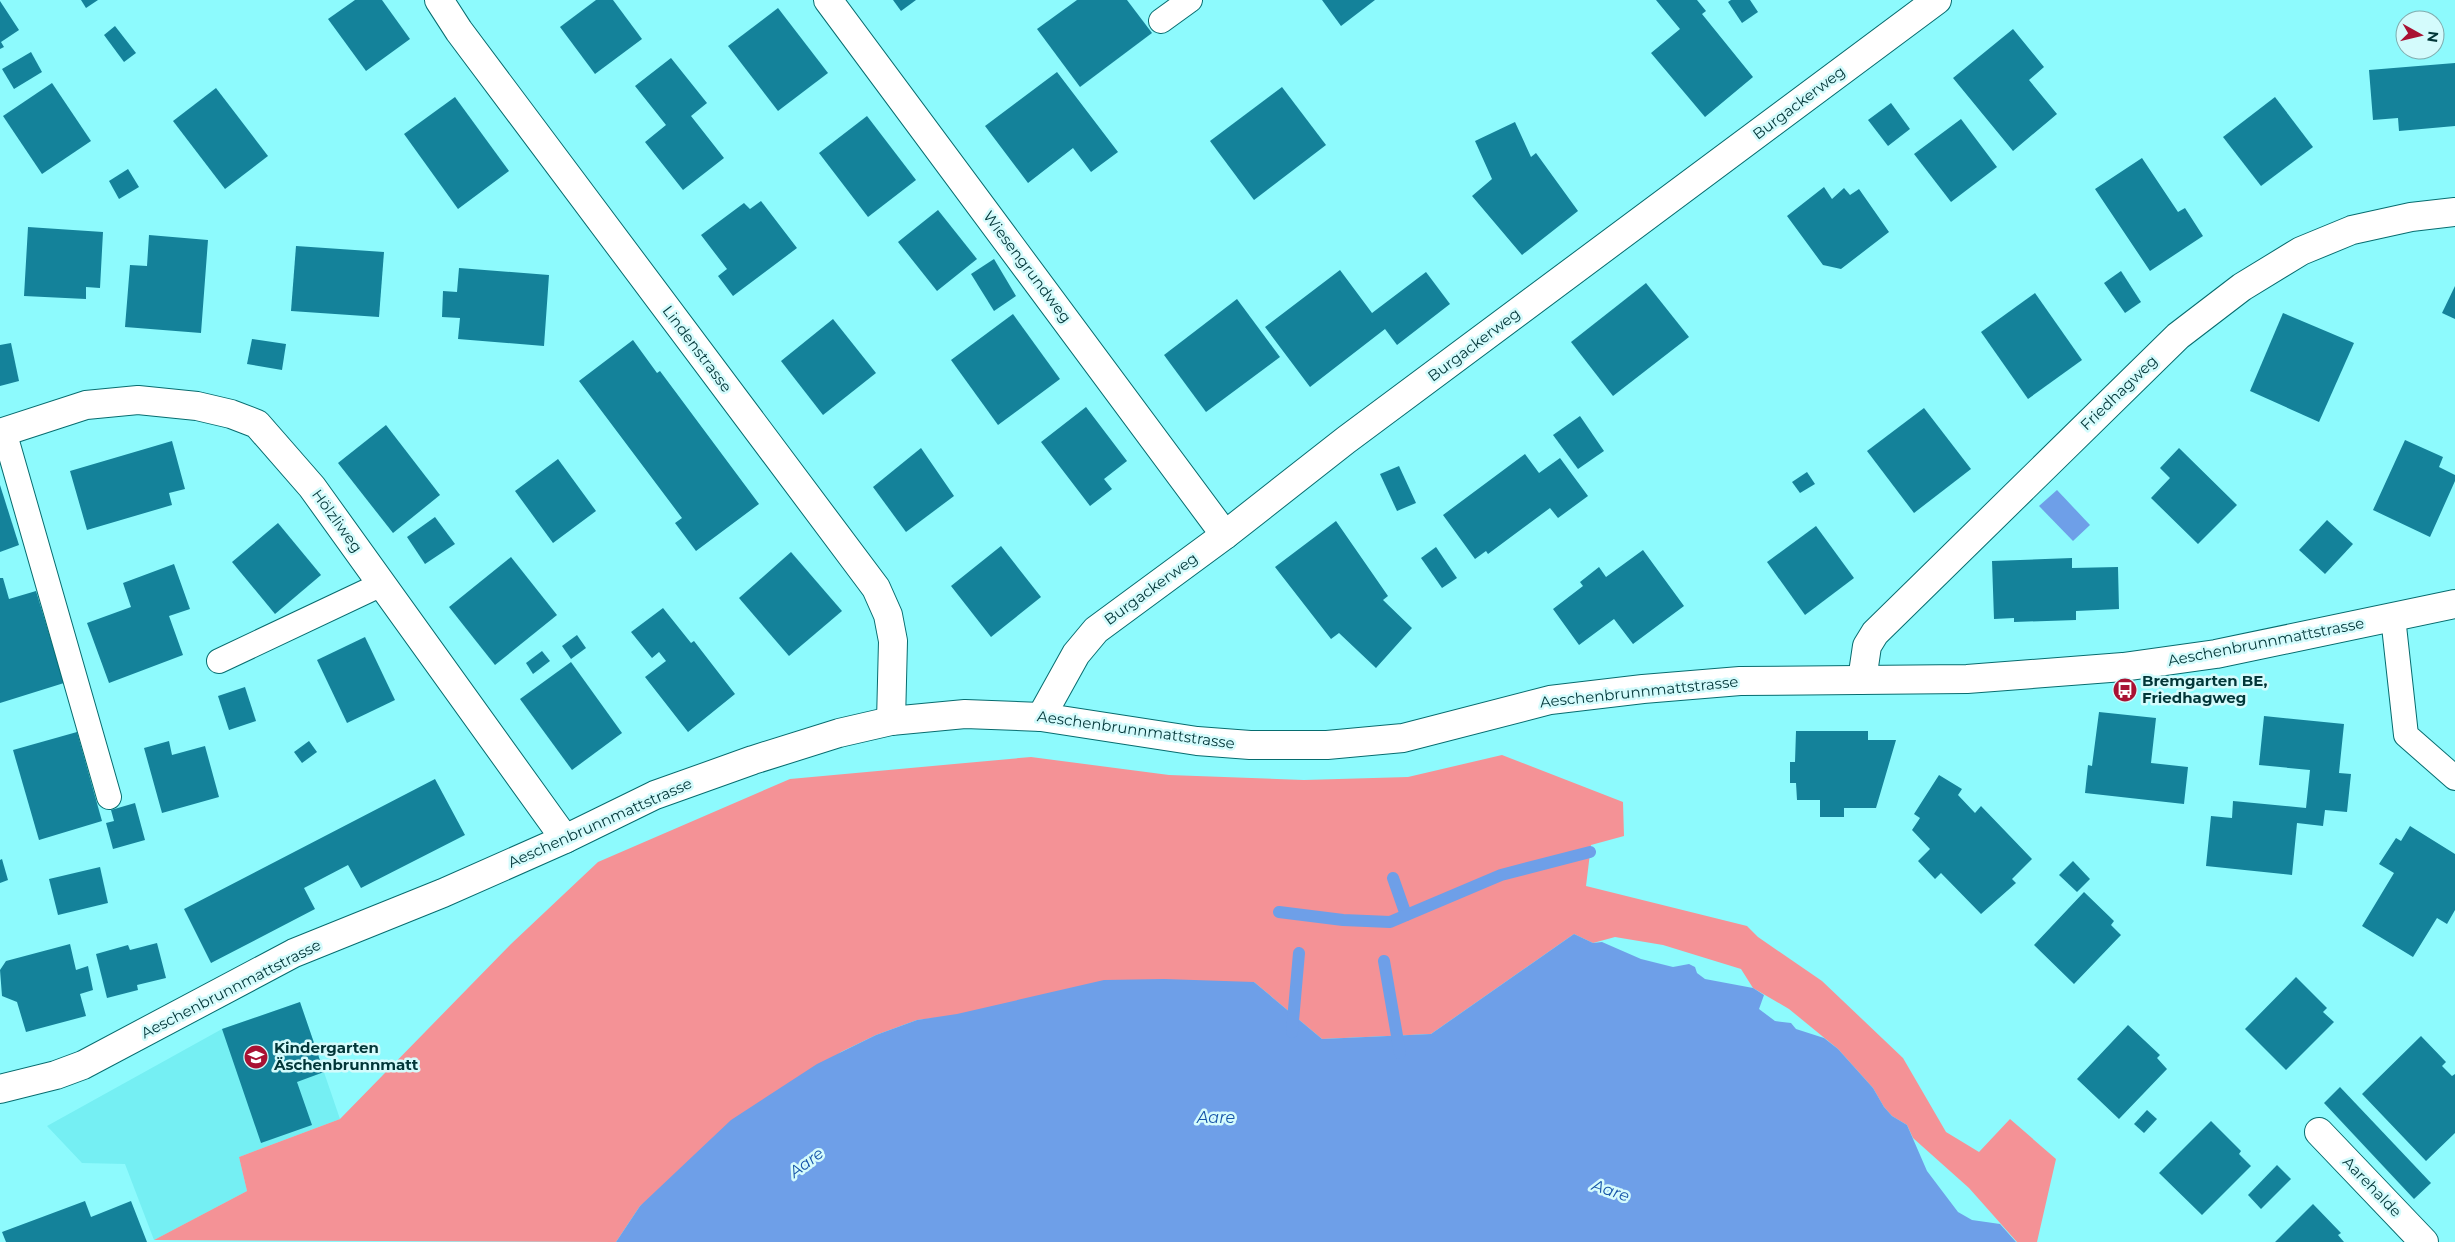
<svg xmlns="http://www.w3.org/2000/svg" width="2455" height="1242" viewBox="0 0 2455 1242" font-family="Montserrat,sans-serif">
<style>
.built{fill:#75eff3}
.green{fill:#f49296}
.water{fill:#6e9fe8}
.lines{fill:none;stroke-linecap:round;stroke-linejoin:round}
.stream{stroke:#6e9fe8;stroke-width:12}
.building{fill:#14829a}
.lane-casing{stroke:#076c6f;stroke-width:26}
.street-casing{stroke:#076c6f;stroke-width:30}
.secondary-casing{stroke:#076c6f;stroke-width:30}
.lane{stroke:#fff;stroke-width:24}
.street{stroke:#fff;stroke-width:28}
.secondary{stroke:#fff;stroke-width:28}
.labels{text-anchor:middle;stroke-width:5;stroke-linejoin:round;paint-order:stroke}
.street-label{font-size:15px;fill:#023638;stroke:#d4fbfc}
.poi-label{font-size:15px;font-weight:bold;fill:#023638;stroke:#d4fbfc;text-anchor:start}
.water-label{font-size:16px;font-style:italic;fill:#1453a8;stroke:#d4fbfc}
</style>
<rect width="100%" height="100%" fill="#8dfafd"/>
<path class="built" d="M300,1002L340,1119L239,1157L247,1191L154,1240L125,1164L82,1163L47,1126L222,1029Z"/>
<path class="green" d="M1502,755L1623,802L1624,836L1591,845L1586,886L1747,926L1758,937L1822,981L1903,1058L1946,1132L1979,1152L2010,1119L2056,1159L2037,1242H2017L1969,1188L1913,1138L1907,1125L1892,1116L1884,1107L1873,1088L1838,1049L1789,1009L1753,988L1741,969L1663,945L1615,937L1593,943L1574,934L1431,1034L1322,1039L1254,982L917,1020L876,1035L841,1052L640,1206L616,1242L154,1240L247,1191L239,1157L340,1119L511,944L598,862L790,779L1031,757L1169,775L1304,780L1408,777Z"/>
<g class="water">
<path d="M2057,490L2090,525L2073,541L2039,506Z"/>
<path d="M1574,934L1593,943L1602,942L1641,959L1673,967L1689,964L1695,967L1697,973L1705,979L1753,988L1764,995L1759,1009L1775,1021L1791,1023L1796,1029L1824,1038L1838,1049L1873,1088L1884,1107L1892,1116L1907,1125L1927,1171L1958,1212L1972,1220L2000,1224L2016,1242H616L640,1206L731,1120L817,1064L876,1035L917,1020L957,1014L1104,980L1164,979L1254,982L1322,1039L1431,1034Z"/>
</g>
<g class="lines">
<g class="stream">
<path d="M1393,878L1406,915"/>
<path d="M1279,912L1343,920L1390,922L1501,875L1590,852"/>
<path d="M1384,961L1400,1053"/>
<path d="M1292,1032L1299,953"/>
</g>
</g>
<g class="building">
<path d="M81,0H98L86,8Z"/>
<path d="M355,0H382L410,39L366,71L328,19Z"/>
<path d="M596,0H613L642,39L595,74L560,27Z"/>
<path d="M893,0H916L901,11Z"/>
<path d="M1077,0H1127L1152,33L1080,87L1037,29Z"/>
<path d="M1322,0H1375L1341,26Z"/>
<path d="M1656,0H1697L1706,11L1702,14L1753,77L1705,117L1651,53L1680,29Z"/>
<path d="M1731,0H1750L1758,12L1742,23L1728,2Z"/>
<path d="M0,1L19,30L1,42L4,47L0,49Z"/>
<path d="M778,8L828,73L778,111L728,46Z"/>
<path d="M115,26L136,53L124,62L104,35Z"/>
<path d="M2013,29L2044,67L2029,80L2057,114L2013,151L1953,78Z"/>
<path d="M31,52L42,72L14,89L2,69Z"/>
<path d="M671,58L707,103L691,116L724,158L683,190L645,142L666,125L635,86Z"/>
<path d="M2455,63V126L2399,131L2398,118L2373,120L2369,70Z"/>
<path d="M1057,72L1118,152L1091,172L1073,148L1028,183L985,126Z"/>
<path d="M52,83L91,141L42,174L3,116Z"/>
<path d="M1282,87L1326,145L1254,200L1210,141Z"/>
<path d="M216,88L268,156L225,189L173,121Z"/>
<path d="M455,97L509,171L458,209L404,134Z"/>
<path d="M2275,97L2313,147L2261,186L2223,137Z"/>
<path d="M1891,103L1910,129L1888,146L1868,120Z"/>
<path d="M867,116L916,180L868,217L819,153Z"/>
<path d="M1961,119L1997,167L1951,202L1914,154Z"/>
<path d="M1515,122L1531,157L1536,153L1578,211L1522,255L1472,196L1492,179L1475,141Z"/>
<path d="M2142,158L2178,212L2185,208L2203,236L2150,271L2095,189Z"/>
<path d="M128,169L139,187L119,199L109,181Z"/>
<path d="M1824,187L1832,199L1844,188L1850,195L1859,189L1889,232L1841,269L1823,265L1787,216Z"/>
<path d="M761,201L797,248L733,296L718,276L727,269L701,235L744,203L750,209Z"/>
<path d="M938,210L977,259L937,291L898,242Z"/>
<path d="M28,227L103,232L100,288L86,287V299L24,296Z"/>
<path d="M149,235L208,240L201,333L125,327L130,265L147,266Z"/>
<path d="M296,246L384,252L379,317L291,311Z"/>
<path d="M994,259L1016,296L994,311L971,274Z"/>
<path d="M459,268L549,275L544,346L458,339L460,318L442,317L443,291L457,292Z"/>
<path d="M1340,270L1372,313L1426,272L1450,304L1397,345L1385,329L1310,387L1265,327Z"/>
<path d="M2121,271L2141,302L2125,313L2104,283Z"/>
<path d="M1646,283L1689,337L1613,396L1571,342Z"/>
<path d="M2455,286V319L2442,313Z"/>
<path d="M2035,293L2082,360L2028,399L1981,332Z"/>
<path d="M1237,299L1280,357L1206,412L1164,355Z"/>
<path d="M2283,313L2354,343L2319,422L2250,391Z"/>
<path d="M1013,314L1060,379L998,425L951,360Z"/>
<path d="M833,319L876,373L823,415L781,361Z"/>
<path d="M252,339L286,344L282,370L247,364Z"/>
<path d="M633,340L657,373L660,371L759,504L696,551L675,523L682,518L579,381Z"/>
<path d="M11,343L19,381L0,386V345Z"/>
<path d="M1086,407L1127,461L1104,479L1112,489L1090,506L1041,442Z"/>
<path d="M1924,408L1971,469L1914,513L1867,451Z"/>
<path d="M1580,416L1604,451L1578,469L1553,435Z"/>
<path d="M386,425L440,495L393,533L338,463Z"/>
<path d="M2405,440L2443,457L2439,467L2455,475V481L2430,537L2373,510Z"/>
<path d="M172,441L185,489L169,493L172,505L87,530L70,471Z"/>
<path d="M921,448L954,496L906,532L873,487Z"/>
<path d="M2179,448L2237,505L2198,544L2151,498L2170,478L2160,468Z"/>
<path d="M1525,454L1539,473L1560,458L1588,496L1558,518L1550,508L1488,554L1486,551L1475,559L1443,515Z"/>
<path d="M558,459L596,511L553,543L515,491Z"/>
<path d="M1399,466L1416,503L1397,511L1380,474Z"/>
<path d="M1807,472L1815,484L1800,493L1792,482Z"/>
<path d="M0,485L19,545L0,552Z"/>
<path d="M435,517L455,544L425,564L407,537Z"/>
<path d="M2327,520L2353,544L2325,574L2299,550Z"/>
<path d="M1336,521L1388,596L1383,600L1412,628L1376,668L1339,633L1331,639L1275,567Z"/>
<path d="M278,523L321,575L275,614L232,562Z"/>
<path d="M1816,526L1854,578L1805,615L1767,562Z"/>
<path d="M1001,546L1041,597L991,637L951,586Z"/>
<path d="M1436,547L1457,578L1442,588L1421,558Z"/>
<path d="M1643,550L1684,606L1633,644L1614,619L1579,645L1553,609L1583,586L1580,582L1599,567L1606,577Z"/>
<path d="M791,552L842,611L789,656L739,598Z"/>
<path d="M511,557L557,615L495,665L449,607Z"/>
<path d="M2072,558V568L2118,567L2119,609L2076,611V620L2014,622V618L1994,619L1992,561Z"/>
<path d="M174,564L190,609L169,616L183,655L109,683L87,623L131,607L123,583Z"/>
<path d="M0,578H3L9,599L36,591L64,683L0,703Z"/>
<path d="M663,608L691,643L694,641L735,694L688,732L645,677L666,661L659,652L652,658L631,632Z"/>
<path d="M577,635L586,648L571,659L562,646Z"/>
<path d="M365,637L395,700L347,723L317,660Z"/>
<path d="M542,651L550,661L533,674L526,663Z"/>
<path d="M571,662L622,733L572,770L520,699Z"/>
<path d="M245,687L256,721L229,730L218,696Z"/>
<path d="M2099,712L2156,718L2151,763L2188,767L2184,804L2085,793L2088,765L2092,766Z"/>
<path d="M2264,716L2344,724L2339,773L2351,774L2347,812L2325,810L2323,826L2297,823L2292,875L2206,866L2211,816L2232,818L2233,801L2306,808L2310,770L2259,765Z"/>
<path d="M1796,731H1868V740H1896L1876,808H1844V817H1820V800H1797L1796,783H1790V762H1795Z"/>
<path d="M77,732L102,821L39,840L13,750Z"/>
<path d="M169,741L172,755L205,746L219,797L162,813L144,748Z"/>
<path d="M309,741L317,752L302,763L294,752Z"/>
<path d="M1939,775L1962,789L1958,795L1975,813L1981,806L2032,859L2012,879L2016,883L1981,914L1941,873L1935,879L1918,861L1930,849L1912,830L1920,818L1914,814Z"/>
<path d="M435,779L465,835L361,888L348,865L304,888L315,909L211,963L184,909Z"/>
<path d="M135,803L145,840L113,849L106,823L114,821L111,810Z"/>
<path d="M2410,826L2455,854V910L2447,924L2437,918L2413,957L2362,926L2394,873L2379,864L2396,838L2401,841Z"/>
<path d="M2,859L8,880L0,883V860Z"/>
<path d="M2073,861L2090,879L2077,892L2059,875Z"/>
<path d="M100,867L108,903L58,915L49,879Z"/>
<path d="M2084,892L2114,921L2111,925L2121,935L2074,984L2034,945Z"/>
<path d="M157,943L166,978L137,985L138,990L107,998L96,954L128,945L130,950Z"/>
<path d="M70,944L76,970L88,966L93,990L80,994L86,1016L26,1032L17,1002L2,996L0,970L6,961Z"/>
<path d="M2296,977L2327,1008L2323,1012L2334,1022L2286,1070L2245,1029Z"/>
<path d="M300,1002L324,1072L297,1082L312,1125L261,1143L222,1029Z"/>
<path d="M2128,1025L2160,1055L2157,1058L2167,1069L2119,1119L2077,1079Z"/>
<path d="M2421,1036L2446,1062L2442,1066L2452,1076L2455,1074V1133L2426,1161L2362,1094Z"/>
<path d="M2340,1087L2431,1183L2414,1199L2324,1103Z"/>
<path d="M2147,1110L2157,1119L2144,1133L2134,1124Z"/>
<path d="M2211,1121L2241,1151L2239,1154L2251,1166L2202,1215L2159,1173Z"/>
<path d="M2277,1165L2291,1179L2261,1209L2248,1195Z"/>
<path d="M85,1201L91,1217L131,1201L147,1242H6L2,1232Z"/>
<path d="M2313,1204L2341,1233L2338,1235L2344,1242H2275Z"/>
</g>
<g class="lines">
<defs>
<g id="lane">
<path d="M1161,21L1190,0"/>
<path d="M4,431L109,797"/>
<path d="M2393,617L2406,735L2455,778"/>
<path d="M219,661L382,584"/>
</g>
<g id="street">
<path d="M439,0L459,31L876,588L888,615L893,641L891,721"/>
<path d="M828,0L1225,535"/>
<path d="M0,433L86,405L138,400L197,406L231,414L257,424L312,487L565,839"/>
<path d="M1862,680L1867,646L1875,633L2178,336L2242,287L2301,251L2352,230L2411,217L2455,212"/>
<path d="M1041,717L1076,654L1096,630L1225,535L1346,440L1937,0"/>
<path d="M2319,1132L2424,1242"/>
</g>
<path id="secondary" d="M0,1089L56,1075L83,1065L294,953L443,893L565,839L655,795L753,760L839,733L891,721L965,714L1041,717L1197,741L1250,745H1327L1403,738L1550,700L1643,689L1740,681L1967,679L2123,667L2216,654L2455,604"/>
</defs>
<use href="#lane" class="lane-casing"/>
<use href="#street" class="street-casing"/>
<use href="#secondary" class="secondary-casing"/>
<use href="#lane" class="lane"/>
<use href="#street" class="street"/>
<use href="#secondary" class="secondary"/>
</g>
<defs>
<symbol id="bus-disc" viewBox="-11 -11 22 22"><circle r="9.5" fill="#a91233" stroke="#d4fbfc"/><path d="M-5-6H5V4H4V6H2V4H-2V6H-4V4H-5ZM-3.5-4V0h7V-4ZM-3.5 1.2v1.5H-2V1.2ZM2 1.2v1.5H3.5V1.2Z" fill="#fff"/></symbol>
<symbol id="school-disc" viewBox="-11 -11 22 22"><circle r="9.5" fill="#a91233" stroke="#d4fbfc"/><path d="M0-5L7-2L0 1L-7-2ZM-4 1L0 2.5L4 1V4Q0 6-4 4Z" fill="#fff"/></symbol>
</defs>
<g fill-rule="evenodd">
<use href="#bus-disc" x="2111" y="676" width="28" height="28"/>
<use href="#school-disc" x="242" y="1043" width="28" height="28"/>
</g>
<g class="labels">
<g class="street-label">
<text transform="translate(1799 103) rotate(-37)" y="5">Burgackerweg</text>
<text transform="translate(1027 267) rotate(53)" y="5">Wiesengrundweg</text>
<text transform="translate(1474 345) rotate(-37)" y="5">Burgackerweg</text>
<text transform="translate(697 349) rotate(53)" y="5">Lindenstrasse</text>
<text transform="translate(2119 393) rotate(-44)" y="5">Friedhagweg</text>
<text transform="translate(337 521) rotate(54)" y="5">Hölzliweg</text>
<text transform="translate(1151 589) rotate(-36)" y="5">Burgackerweg</text>
<text transform="translate(2266 642) rotate(-11)" y="5">Aeschenbrunnmattstrasse</text>
<text transform="translate(1639 692) rotate(-6)" y="5">Aeschenbrunnmattstrasse</text>
<text transform="translate(1136 730) rotate(8)" y="5">Aeschenbrunnmattstrasse</text>
<text transform="translate(600 823) rotate(-24)" y="5">Aeschenbrunnmattstrasse</text>
<text transform="translate(231 989) rotate(-27)" y="5">Aeschenbrunnmattstrasse</text>
<text transform="translate(2372 1187) rotate(46)" y="5">Aarehalde</text>
</g>
<g class="poi-label">
<text x="2142" y="686">Bremgarten BE,<tspan x="2142" dy="17">Friedhagweg</tspan></text>
<text x="274" y="1053">Kindergarten<tspan x="274" dy="17">Äschenbrunnmatt</tspan></text>
</g>
<g class="water-label">
<text x="1216" y="1123">Aare</text>
<text transform="translate(806 1162) rotate(-37)" y="6">Aare</text>
<text transform="translate(1611 1190) rotate(19)" y="6">Aare</text>
</g>
</g>
<g transform="translate(2420 35) rotate(98)"><circle r="24" fill="#d4fbfc" stroke="#80acae"/>
<path d="M0-4L9 19L0 12L-9 19Z" fill="#a91233"/>
<text y="-8" font-size="14" font-weight="bold" text-anchor="middle" fill="#023638">N</text>
</g>
</svg>
